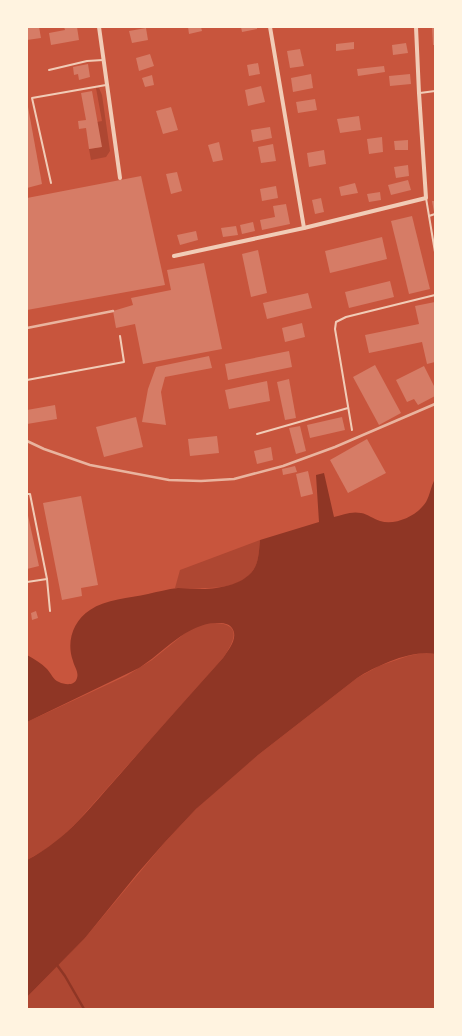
<svg xmlns="http://www.w3.org/2000/svg" width="462" height="1036" viewBox="0 0 462 1036" font-family="'Golos Text',sans-serif">
<style>
.green{fill:#ae4732}
.water{fill:#8f3625}
.lines{fill:none;stroke-linecap:round;stroke-linejoin:round}
.stream{stroke:#8f3625;stroke-width:2.5}
.building{fill:#d67c66}
.service{stroke:#f1ccb7;stroke-width:2}
.minor{stroke:#f1ccb7;stroke-width:4}
.rail{stroke:#e9b49f;stroke-width:2.5}
</style>
<rect width="100%" height="100%" fill="#c8553d"/>
<g class="green">
<path d="M96,88H99L102,95L110,151L106,157L91,160L89,149L101,147L97,122L102,121Z"/>
<path d="M260,540C259,549 259,559 255,567C241,594 199,587 175,588L180,570Z"/>
<path d="M212,623C243,623 235,640 223,658L77,822L53,845L27,860V722L126,676L152,660L189,630L203,624Z"/>
<path d="M427,652L435,654V1009H27V997L85,938L165,842L196,809L228,780L258,755L357,678L379,666L408,656Z"/>
</g>
<path class="water" d="M324,473L334,517C342,515 351,511 361,513C368,514 373,519 380,521C396,526 418,515 426,502C430,495 431,486 435,479V654C413,649 376,666 357,678L258,755L196,809L165,842L137,874L85,938L27,997V860C68,839 92,805 122,772C155,734 189,696 223,658C228,650 239,638 232,628C228,623 223,623 218,623C188,622 163,653 139,668L27,722V655C34,659 41,663 47,669C51,673 53,680 59,682C65,685 75,686 77,678C79,672 74,666 73,661C66,642 73,621 90,610C106,599 129,598 148,594C157,592 168,589 178,588C186,588 194,589 202,589C219,589 247,584 255,567C259,559 259,549 260,540L319,522L316,475Z"/>
<g class="lines">
<path class="stream" d="M57,965L65,976L84,1009"/>
</g>
<g class="building">
<path d="M27,27H39L41,38L27,40Z"/>
<path d="M64,27H77L79,40L51,45L49,33L65,30Z"/>
<path d="M188,27H201L202,31L189,34Z"/>
<path d="M241,27H257V29L242,32Z"/>
<path d="M432,27H435V45H433Z"/>
<path d="M146,28L148,40L132,43L129,31Z"/>
<path d="M354,42V49L336,51V44Z"/>
<path d="M406,43L408,53L393,55L392,45Z"/>
<path d="M300,49L304,66L290,68L287,51Z"/>
<path d="M150,54L154,66L139,71L136,58Z"/>
<path d="M258,63L260,74L249,76L247,65Z"/>
<path d="M88,64L90,77L79,80L78,74L74,75L73,67Z"/>
<path d="M384,66L385,72L358,76L357,69Z"/>
<path d="M311,74L313,88L293,92L291,78Z"/>
<path d="M410,74L411,84L390,86L389,76Z"/>
<path d="M152,75L154,85L145,87L142,78Z"/>
<path d="M261,86L265,102L248,106L245,90Z"/>
<path d="M92,91L102,147L89,149L86,128L79,129L78,121L86,120L81,93Z"/>
<path d="M315,99L317,110L298,113L296,102Z"/>
<path d="M28,107L42,184L27,188V108Z"/>
<path d="M171,107L178,130L163,134L156,111Z"/>
<path d="M359,116L361,130L340,133L337,119Z"/>
<path d="M270,127L272,138L253,142L251,130Z"/>
<path d="M382,137L383,152L369,154L367,139Z"/>
<path d="M408,140V150H395L394,141Z"/>
<path d="M219,142L223,160L213,162L208,145Z"/>
<path d="M273,144L276,161L261,163L258,147Z"/>
<path d="M324,150L326,164L309,167L307,153Z"/>
<path d="M408,165L409,176L396,178L394,167Z"/>
<path d="M177,172L182,191L171,194L166,174Z"/>
<path d="M141,176L165,285L27,310V198Z"/>
<path d="M408,180L411,190L391,195L388,185Z"/>
<path d="M355,183L358,193L341,196L339,187Z"/>
<path d="M276,186L278,198L262,201L260,189Z"/>
<path d="M380,192L381,200L369,202L367,194Z"/>
<path d="M321,198L324,212L315,214L312,200Z"/>
<path d="M432,201H435V212H434Z"/>
<path d="M286,204L290,224L262,230L260,220L275,217L273,206Z"/>
<path d="M412,216L430,289L409,294L391,221Z"/>
<path d="M253,222L255,231L242,234L240,225Z"/>
<path d="M236,226L238,235L223,237L221,228Z"/>
<path d="M196,231L198,240L180,245L177,235Z"/>
<path d="M382,237L387,259L330,273L325,251Z"/>
<path d="M258,250L267,293L251,297L242,254Z"/>
<path d="M204,263L222,349L143,364L135,324L116,328L113,311L133,305L131,298L171,290L167,270Z"/>
<path d="M390,281L394,297L349,308L345,292Z"/>
<path d="M308,293L312,308L267,319L263,303Z"/>
<path d="M435,302V362L427,364L422,342L369,353L365,335L419,324L415,306Z"/>
<path d="M302,323L305,337L285,342L282,328Z"/>
<path d="M289,351L292,367L228,380L225,364Z"/>
<path d="M209,356L212,368L165,377L161,392L166,425L142,422L148,389L156,367Z"/>
<path d="M375,365L401,413L379,425L353,377Z"/>
<path d="M424,366L435,388V396L418,405L414,399L407,402L396,380Z"/>
<path d="M289,379L296,418L285,420L277,382Z"/>
<path d="M267,381L270,401L229,409L225,390Z"/>
<path d="M55,405L57,419L27,424V410Z"/>
<path d="M136,417L143,447L104,457L96,427Z"/>
<path d="M342,417L345,430L310,438L307,425Z"/>
<path d="M300,426L306,451L296,454L289,428Z"/>
<path d="M217,436L219,453L190,456L188,439Z"/>
<path d="M367,439L386,473L348,493L330,460Z"/>
<path d="M271,447L273,460L257,464L254,451Z"/>
<path d="M295,466L297,472L283,475L282,469Z"/>
<path d="M308,471L313,494L301,497L296,474Z"/>
<path d="M81,496L98,585L81,588L82,596L62,600L43,503Z"/>
<path d="M27,511L39,566L27,569Z"/>
<path d="M36,611L38,618L32,620L31,613Z"/>
</g>
<g class="lines">
<g class="service">
<path d="M49,70L87,61L103,60"/>
<path d="M420,93L435,91"/>
<path d="M51,183L32,98L106,85"/>
<path d="M426,198L435,252"/>
<path d="M429,216L435,214"/>
<path d="M27,380L124,362L120,336"/>
<path d="M352,430L335,329L336,322L346,317L435,295"/>
<path d="M257,434L348,408"/>
<path d="M27,494H30L47,579L50,611"/>
<path d="M27,582L47,579"/>
</g>
<g class="minor">
<path d="M99,27L120,178"/>
<path d="M270,27L304,228"/>
<path d="M174,256L304,228L426,198L419,93L416,27"/>
</g>
<g class="rail">
<path d="M27,328L113,311"/>
<path d="M27,441L44,449L90,465L169,480L201,481L234,479L283,466L335,447L435,404"/>
</g>
</g>
<rect width="462" height="1036" fill="none" stroke="#fff3e0" stroke-width="56"/>
</svg>
